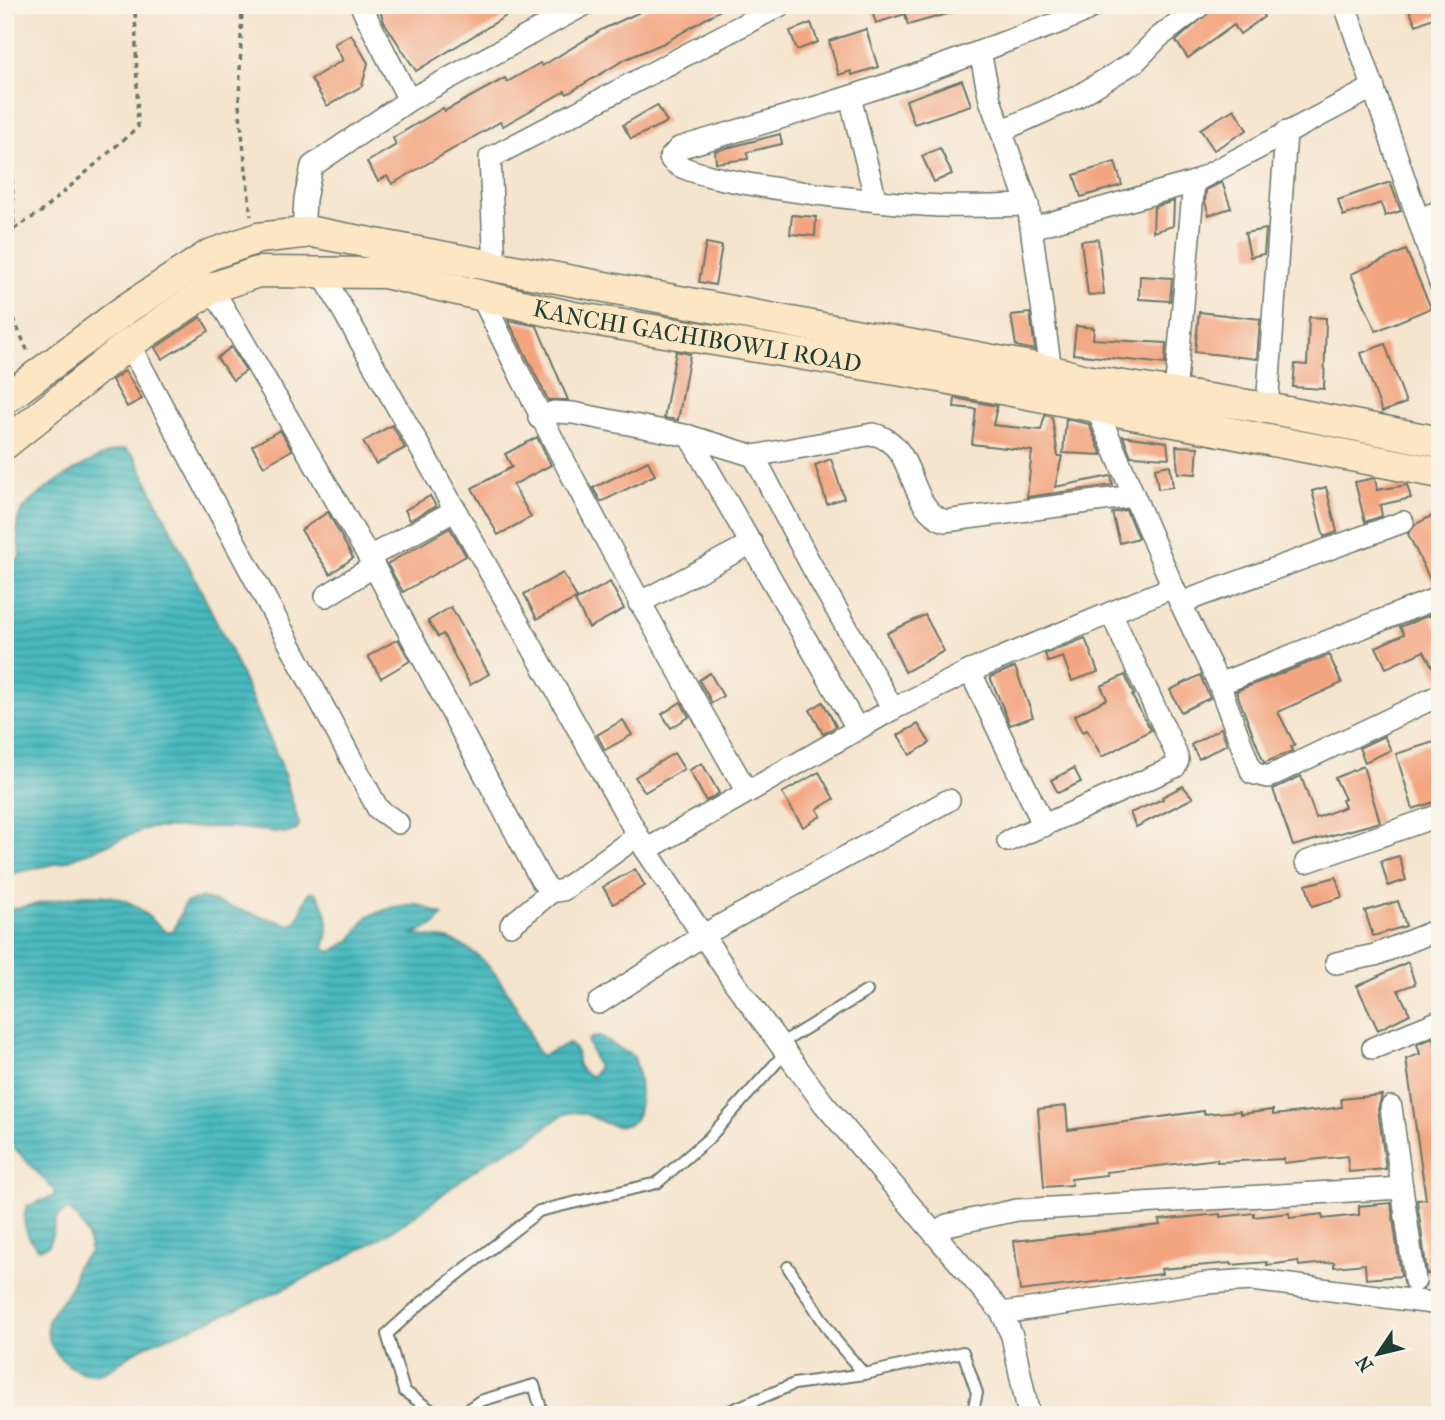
<svg xmlns="http://www.w3.org/2000/svg" width="1445" height="1420" viewBox="0 0 1445 1420" font-family="'IM FELL French Canon',serif">
<style>
.water{fill:url(#water-rules);stroke:#347b7a;stroke-width:2}
.building{fill:#f3a580}
.lines{fill:none;stroke-linecap:round;stroke-linejoin:round}
.service-casing{stroke:#6a776a;stroke-width:14}
.minor-casing{stroke:#6a776a;stroke-width:24}
.secondary-casing{stroke:#6a776a;stroke-width:33}
.path{stroke:#6a776a;stroke-width:3.5;stroke-dasharray:5 5;stroke-linecap:butt}
.service{stroke:#fff;stroke-width:10}
.minor{stroke:#fff;stroke-width:21}
.secondary{stroke:#fce6c4;stroke-width:30}
.labels{text-anchor:middle;stroke-width:7;stroke-linejoin:round;paint-order:stroke}
.street-label{font-size:24px;fill:#1f3d34;stroke:#f7f3e8}
</style>
<defs>
<pattern id="water-rules" width="6" height="5" patternUnits="userSpaceOnUse" patternTransform="scale(1.75)"><rect width="6" height="5" fill="#49b9bf"/><path d="M0 2.5h6" fill="none" stroke="#3c989c"/></pattern>
</defs>
<rect width="100%" height="100%" fill="#f7f3e8"/>
<filter id="ink" filterUnits="userSpaceOnUse"><feTurbulence type="fractalNoise" baseFrequency=".0143" numOctaves="2"/><feDisplacementMap in="SourceGraphic" scale="14" xChannelSelector="R" yChannelSelector="G"/><feConvolveMatrix kernelMatrix="1 2 1 2 8 2 1 2 1" color-interpolation-filters="sRGB"/></filter>
<filter id="wash" filterUnits="userSpaceOnUse"><feTurbulence type="fractalNoise" baseFrequency=".00686" numOctaves="4" result="noise"/><feDisplacementMap in="SourceGraphic" scale="28" xChannelSelector="R" yChannelSelector="G"/><feGaussianBlur stdDeviation="1.57" result="paint"/><feColorMatrix in="noise" values="0 0 0 0 0 0 0 0 0 0 0 0 0 0 0 0 0 1.4 0 .05"/><feComposite in="paint" operator="in"/></filter>
<g filter="url(#wash)">
<rect width="100%" height="100%" fill="#f5e4cd"/>
<g class="water">
<path d="M125,449L135,457L227,643L281,764L299,824L297,830L288,833L226,827L148,828L64,862L5,875V555L13,562L20,557C20,545 14,524 20,514C32,493 102,450 125,449Z"/>
<path d="M313,892L316,893C329,911 331,927 324,948L331,952L351,940L368,916L394,907L417,904L443,915L435,925L413,934C424,938 438,936 450,940C489,954 506,988 525,1023C531,1034 532,1049 542,1056L569,1043L577,1052C575,1066 580,1071 592,1077L598,1068L588,1042L591,1038L600,1037L634,1057C639,1071 645,1113 632,1122C608,1138 588,1102 563,1115C550,1122 540,1133 529,1140C518,1147 506,1150 495,1157C462,1176 433,1204 401,1225C322,1276 234,1312 147,1345C129,1352 112,1374 91,1374C70,1373 47,1349 47,1328C48,1310 67,1299 73,1282C75,1277 73,1273 76,1267C80,1261 86,1257 90,1252C89,1237 81,1215 67,1210L57,1217L49,1245L39,1249C27,1239 20,1221 27,1206L54,1196V1190L5,1138V910C44,906 90,884 128,902C142,908 154,923 166,932L174,930L185,903L201,898L290,925L297,921L308,893Z"/>
</g>
<g id="blocks">
<g class="building">
<path d="M378,5H524L416,71L384,22Z"/>
<path d="M655,5H729L664,43L626,59L567,94L565,91L503,126L500,122L392,184L387,176L378,181L367,162L396,145L393,138L443,108L445,111L505,78L507,82L540,63L542,66L603,29Z"/>
<path d="M870,5H960L961,10L908,25L905,14L876,23Z"/>
<path d="M1217,5H1256L1264,17L1240,34L1234,25L1188,58L1176,41Z"/>
<path d="M1407,5H1440V15L1416,25Z"/>
<path d="M811,23L818,42L797,50L790,31Z"/>
<path d="M866,29L878,67L852,75L851,71L839,75L829,41Z"/>
<path d="M351,34L368,63L362,86L327,106L311,79L343,60L334,44Z"/>
<path d="M962,80L971,105L914,124L906,100Z"/>
<path d="M657,105L667,122L631,139L623,125Z"/>
<path d="M1234,109L1247,130L1214,150L1200,129Z"/>
<path d="M780,134L782,144L747,152L748,159L716,163L715,151Z"/>
<path d="M940,148L952,174L934,182L922,156Z"/>
<path d="M1115,162L1122,185L1081,197L1074,175Z"/>
<path d="M1222,182L1231,208L1209,215L1205,202L1206,190Z"/>
<path d="M1390,182L1401,211L1385,216L1381,203L1343,216L1338,200Z"/>
<path d="M1174,201L1173,226L1153,232L1154,207Z"/>
<path d="M792,215L816,217L815,236L790,234Z"/>
<path d="M1266,229L1264,254L1250,257L1245,233Z"/>
<path d="M1098,239L1104,294L1088,295L1081,241Z"/>
<path d="M706,243L722,246L715,285L699,282Z"/>
<path d="M1406,250L1431,308L1376,331L1351,274Z"/>
<path d="M1140,276L1172,278L1170,301L1139,299Z"/>
<path d="M1199,312L1260,319L1257,359L1195,352Z"/>
<path d="M1030,313L1035,350L1016,346L1011,315Z"/>
<path d="M201,317L209,331L162,359L155,348Z"/>
<path d="M1309,317L1326,318L1324,389L1293,387L1295,364L1307,365Z"/>
<path d="M508,320L537,326L568,400H548Z"/>
<path d="M1076,326L1094,328L1093,339L1166,343L1165,364L1073,354Z"/>
<path d="M1385,344L1406,403L1382,412L1361,353Z"/>
<path d="M231,347L246,371L233,380L217,358Z"/>
<path d="M676,351L690,354L678,420L664,418Z"/>
<path d="M125,371L142,399L127,407L112,380Z"/>
<path d="M955,398L997,406L993,425L1041,430L1045,415L1052,417L1058,456H1062L1055,487L1111,476L1113,485L1027,497L1032,451L972,444L976,409L954,407Z"/>
<path d="M1066,419L1089,424L1102,455L1063,453Z"/>
<path d="M392,425L405,448L376,464L363,442Z"/>
<path d="M280,430L292,450L264,466L252,446Z"/>
<path d="M1123,436L1167,442L1169,458L1131,456Z"/>
<path d="M537,437L551,465L513,485L531,517L498,535L472,488L512,467L505,454Z"/>
<path d="M1176,446L1198,447L1196,474L1178,473Z"/>
<path d="M831,459L844,498L827,504L815,465Z"/>
<path d="M648,461L655,475L601,502L593,488Z"/>
<path d="M1170,465L1173,487L1158,489L1155,468Z"/>
<path d="M1375,478L1377,490L1407,485L1411,498L1380,505L1382,516L1365,522L1355,482Z"/>
<path d="M1326,487L1337,532L1324,537L1312,491Z"/>
<path d="M430,496L436,506L410,520L405,510Z"/>
<path d="M1126,510L1138,538L1120,543L1112,513Z"/>
<path d="M328,512L353,558L330,574L301,530Z"/>
<path d="M1431,516L1440,533V584L1433,586L1408,534L1416,524Z"/>
<path d="M450,528L466,556L403,592L387,564Z"/>
<path d="M563,573L577,598L537,619L524,594Z"/>
<path d="M610,582L624,609L589,628L575,601Z"/>
<path d="M451,607L489,674L470,685L443,634L438,637L428,621Z"/>
<path d="M925,615L944,651L905,672L887,633Z"/>
<path d="M1430,615L1440,634V681L1424,651L1386,668L1376,647L1404,634L1400,627Z"/>
<path d="M1085,638L1098,672L1072,681L1063,657L1048,662L1045,654Z"/>
<path d="M398,639L410,661L381,678L368,656Z"/>
<path d="M1329,655L1342,683L1278,712L1295,745L1291,747L1292,751L1264,763L1236,691Z"/>
<path d="M1015,667L1033,717L1010,725L990,677Z"/>
<path d="M710,673L723,696L712,703L699,680Z"/>
<path d="M1125,675L1134,695L1132,696L1151,730L1102,757L1087,730L1082,732L1074,716L1107,699L1101,686Z"/>
<path d="M1200,675L1210,698L1181,712L1170,690Z"/>
<path d="M681,702L689,717L671,728L662,714Z"/>
<path d="M823,702L836,726L823,734L810,710Z"/>
<path d="M623,720L632,735L605,750L597,735Z"/>
<path d="M918,724L930,743L910,755L898,735Z"/>
<path d="M1221,728L1227,744L1199,759L1191,745Z"/>
<path d="M1384,736L1391,750L1365,762L1359,748Z"/>
<path d="M1440,740V800L1413,809L1396,754Z"/>
<path d="M674,753L684,769L645,792L635,777Z"/>
<path d="M702,763L719,793L706,801L689,770Z"/>
<path d="M1363,766L1380,822L1293,846L1273,789L1301,776L1316,818L1345,807L1342,800L1345,799L1335,778Z"/>
<path d="M1074,768L1081,782L1058,793L1051,780Z"/>
<path d="M819,772L834,799L817,809L821,816L803,827L782,793Z"/>
<path d="M1183,786L1193,798L1136,827L1130,813L1163,799L1162,797Z"/>
<path d="M1399,856L1406,880L1388,886L1381,861Z"/>
<path d="M635,869L645,886L613,904L603,887Z"/>
<path d="M1336,877L1342,897L1312,906L1306,885Z"/>
<path d="M1398,901L1406,926L1373,936L1365,911Z"/>
<path d="M1408,962L1415,984L1398,990L1410,1014L1378,1030L1357,986Z"/>
<path d="M1433,1038L1440,1057V1272L1427,1274L1417,1200L1426,1199L1406,1059L1420,1054L1417,1044Z"/>
<path d="M1382,1095L1378,1109L1386,1169L1349,1172L1347,1156L1284,1163V1159L1217,1162V1159L1106,1172L1107,1175L1071,1179L1072,1185L1044,1187L1038,1109L1066,1106L1068,1130L1204,1111V1114L1240,1111V1114L1273,1110V1115L1321,1110L1342,1107L1341,1099Z"/>
<path d="M1391,1203L1401,1276L1366,1279L1365,1264L1334,1267V1262L1299,1266L1298,1261L1267,1265V1262L1231,1265V1263L1161,1269L1162,1274L1020,1291L1014,1241L1160,1225L1159,1220L1220,1214V1217L1254,1213V1217L1289,1213L1290,1218L1322,1214L1323,1219L1359,1215V1206Z"/>
</g>
</g>
</g>
<g filter="url(#ink)">
<use href="#blocks" fill-opacity="0" stroke="#6a776a" stroke-width="2"/>
<g class="lines">
<defs>
<g id="service">
<path d="M780,1044L867,991"/>
<path d="M788,1267L836,1341L864,1374"/>
<path d="M438,1415L404,1391L387,1334L420,1304L539,1211L657,1183L708,1139L786,1052"/>
<path d="M460,1415L480,1401L534,1385L543,1415"/>
<path d="M720,1415L794,1384L864,1374L963,1352L977,1393L972,1415"/>
</g>
<g id="minor">
<path d="M365,5L363,10L409,100"/>
<path d="M1345,5L1440,283"/>
<path d="M980,52L990,100L1028,205L1051,371"/>
<path d="M850,97L876,201"/>
<path d="M1001,131L1077,97L1136,61L1158,38L1201,5"/>
<path d="M1028,205C999,206 971,207 942,206C906,205 680,184 670,158L679,148C787,116 897,85 1002,43C1034,31 1067,22 1096,5"/>
<path d="M1420,219L1440,211"/>
<path d="M1032,228L1194,182"/>
<path d="M303,233L305,199L312,166L409,100L584,5"/>
<path d="M495,268L490,158L781,5"/>
<path d="M322,273L646,850L734,982L824,1104L1002,1313L1206,1283L1252,1280L1440,1304"/>
<path d="M212,288L369,557L541,880L551,892"/>
<path d="M481,295C562,465 654,629 747,792"/>
<path d="M129,344L378,809L398,823"/>
<path d="M1175,394L1194,182L1374,87"/>
<path d="M1096,407L1173,587L1219,684L1252,773L1268,777L1440,695"/>
<path d="M1267,408L1286,132"/>
<path d="M539,418L554,412L573,413L689,436L754,456L873,434C919,445 905,507 945,521L1134,496"/>
<path d="M689,436L857,728"/>
<path d="M754,456L810,563L893,709"/>
<path d="M369,557L456,510"/>
<path d="M326,596L374,566"/>
<path d="M639,603L752,543"/>
<path d="M1180,603L1403,522"/>
<path d="M970,671L1044,826"/>
<path d="M1219,684L1440,597"/>
<path d="M1008,841L1175,767L1178,760L1175,751L1111,613"/>
<path d="M646,850L893,709L970,671L1173,587"/>
<path d="M1306,862L1440,815"/>
<path d="M511,925L551,892L563,890L637,836"/>
<path d="M1336,963L1375,955L1440,929"/>
<path d="M599,1003L705,934L949,800"/>
<path d="M1373,1048L1440,1021"/>
<path d="M1391,1107L1402,1188"/>
<path d="M935,1234L947,1225L1017,1210L1402,1188L1415,1281"/>
<path d="M1002,1313L1012,1336L1029,1415"/>
</g>
<g id="secondary">
<path d="M5,399L126,309L209,255L258,238L312,232L1057,372L1085,380L1267,408L1440,442"/>
<path id="s1" d="M5,444L129,344L212,288L258,272L384,273L574,317L939,377L1440,473"/>
</g>
</defs>
<use href="#service" class="service-casing"/>
<use href="#minor" class="minor-casing"/>
<use href="#secondary" class="secondary-casing"/>
<g class="path">
<path d="M242,5L239,105L251,216"/>
<path d="M5,9L14,229L5,245"/>
<path d="M14,229L41,212L138,127L135,5"/>
<path d="M5,300L29,354"/>
</g>
<use href="#service" class="service"/>
<use href="#minor" class="minor"/>
<use href="#secondary" class="secondary"/>
</g>
</g>
<g class="labels">
<g class="street-label">
<text dy="8" stroke="none"><textPath href="#s1" startOffset="754">KANCHI GACHIBOWLI ROAD</textPath></text>
</g>
</g>
<rect width="1445" height="1420" fill="none" stroke="#f7f3e8" stroke-width="28"/>
<g transform="translate(1378 1354) rotate(235)" stroke="#f7f3e8" stroke-width="5" paint-order="stroke">
<path d="M0-5L12 26L0 18L-12 26Z" fill="#1f3d34"/>
<text y="-10" font-size="19" font-weight="bold" text-anchor="middle" fill="#1f3d34">N</text>
</g>
</svg>
